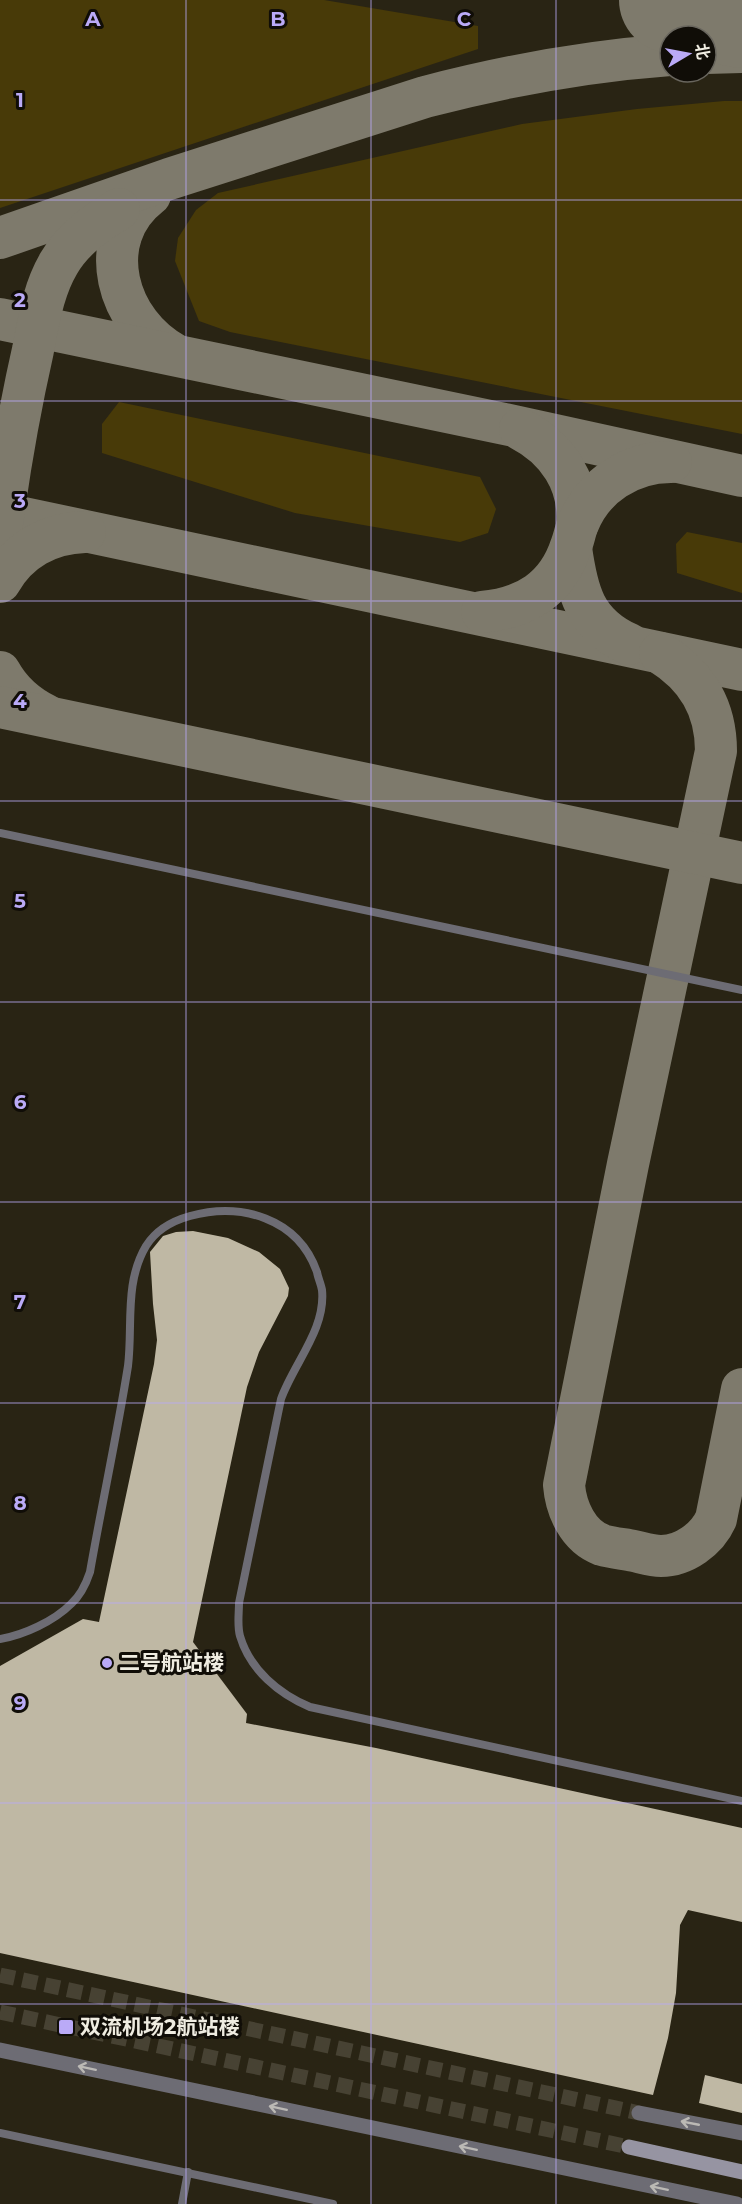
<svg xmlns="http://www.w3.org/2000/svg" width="742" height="2204" viewBox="0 0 742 2204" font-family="Montserrat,'Noto Sans SC',sans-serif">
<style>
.green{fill:#483a08}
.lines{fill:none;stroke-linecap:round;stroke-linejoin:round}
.taxiway{stroke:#7e7a6c;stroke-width:42}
.runway{stroke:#7e7a6c;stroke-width:106}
.building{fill:#bfb8a4}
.tertiary-tunnel{stroke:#474233;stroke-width:15;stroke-dasharray:15 8;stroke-linecap:butt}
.secondary-tunnel{stroke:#474233;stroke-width:15;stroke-dasharray:15 8;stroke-linecap:butt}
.service{stroke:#6d6c74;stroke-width:8}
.tertiary{stroke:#6d6c74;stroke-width:15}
.secondary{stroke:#9694a2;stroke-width:15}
.oneway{stroke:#bbb9b5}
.grid{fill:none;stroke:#baaaf7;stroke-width:1.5;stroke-opacity:0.55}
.poi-dot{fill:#baaaf7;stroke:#100d07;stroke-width:2}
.labels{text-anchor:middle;stroke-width:6;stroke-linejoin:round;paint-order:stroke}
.poi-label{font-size:21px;font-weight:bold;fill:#efece1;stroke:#100d07;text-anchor:start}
.grid-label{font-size:20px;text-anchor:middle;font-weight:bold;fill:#baaaf7;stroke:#100d07;stroke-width:6;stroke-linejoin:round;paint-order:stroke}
</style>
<rect width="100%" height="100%" fill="#292414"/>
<g class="green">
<path d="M0,0H324L478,26V49L0,208Z"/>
<path d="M724,101H742V434L230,332L199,321L175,261L178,238L196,210L218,193L522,124L637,109Z"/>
<path d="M119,402L480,477L496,509L488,533L460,542L295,513L102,453V424Z"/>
<path d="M687,532L742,543V593L677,573L676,544Z"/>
</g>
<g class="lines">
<g class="taxiway">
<path d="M701,6L702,0"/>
<path d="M706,53L742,52"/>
<path d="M150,195C92,240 117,324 176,355"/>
<path d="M0,238L169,179L425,97C505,76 588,61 670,55"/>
<path d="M0,319L514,426L742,476"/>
<path d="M520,429C557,448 581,483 577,526"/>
<path d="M0,513L742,670"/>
<path d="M0,539C8,475 19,412 33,350C39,320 43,290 59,263C73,239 96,223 119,209"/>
<path d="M571,548C577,591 584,624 629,644"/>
<path d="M0,582C18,550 49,533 85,532"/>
<path d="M482,612C525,608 557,589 571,546C574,539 575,531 578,524C593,486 630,462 671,462"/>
<path d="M660,653C697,676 716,708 716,751L628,1164L564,1485C566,1509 578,1536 602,1545C612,1548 624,1549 634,1551C643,1553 652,1556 661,1556C684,1556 707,1539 716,1519L742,1389"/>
<path d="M0,672C11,692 26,705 46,715"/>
<path d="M0,707L742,863"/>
</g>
<path class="runway" d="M672,0L742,15"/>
</g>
<g class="building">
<path d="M193,1231L228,1238L259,1252L280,1269L289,1288L288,1296L259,1352L247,1387L193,1642L247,1714L246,1723L376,1748L742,1828V1922L688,1910L680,1925L676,1993L668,2038L653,2095L0,1953V1666L83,1619L99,1622L154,1364L157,1340L153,1304L150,1252L163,1236L176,1232Z"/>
<path d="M705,2075L742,2084V2113L699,2103Z"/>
</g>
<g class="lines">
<path class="tertiary-tunnel" d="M0,1975L639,2113"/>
<path class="secondary-tunnel" d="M0,2012L629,2147"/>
<g class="service">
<path d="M0,833L742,990"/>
<path d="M0,1639C24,1635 54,1621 71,1604C80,1596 86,1584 90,1572C102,1503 117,1435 128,1366C133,1326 124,1283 146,1246C156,1230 172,1221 190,1216C241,1202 298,1218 317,1272C318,1278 321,1284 322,1290C326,1329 294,1363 281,1399L239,1603C239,1614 237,1625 240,1636C250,1670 279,1694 310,1707L742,1801"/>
<path d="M0,2133L333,2204"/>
<path d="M182,2204L188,2172"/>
</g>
<g class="tertiary">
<path d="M0,2050L737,2204"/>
<path d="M639,2113L742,2133"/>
</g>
<path class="secondary" d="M629,2147L742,2172"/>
</g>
<defs><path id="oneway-shaft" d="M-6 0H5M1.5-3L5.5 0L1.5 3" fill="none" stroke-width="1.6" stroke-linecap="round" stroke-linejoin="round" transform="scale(1.5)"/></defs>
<g class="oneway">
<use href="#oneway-shaft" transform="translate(87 2068) rotate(-168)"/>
<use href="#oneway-shaft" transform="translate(278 2108) rotate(-168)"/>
<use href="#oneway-shaft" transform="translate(690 2123) rotate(-169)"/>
<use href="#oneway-shaft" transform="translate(468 2148) rotate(-168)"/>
<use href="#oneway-shaft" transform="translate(659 2188) rotate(-168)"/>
</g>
<path class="grid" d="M186,0V2204M371,0V2204M556,0V2204M0,200H742M0,401H742M0,601H742M0,801H742M0,1002H742M0,1202H742M0,1403H742M0,1603H742M0,1803H742M0,2004H742"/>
<g class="poi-dot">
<circle cx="107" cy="1663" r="6"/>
<rect x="58" y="2019" width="16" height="16" rx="3"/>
</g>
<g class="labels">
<g class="poi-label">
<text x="119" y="1670">二号航站楼</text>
<text x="80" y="2034">双流机场2航站楼</text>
</g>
</g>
<g class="grid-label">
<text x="93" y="26">A</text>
<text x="278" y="26">B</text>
<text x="464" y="26">C</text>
<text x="20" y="107">1</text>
<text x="20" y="307">2</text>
<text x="20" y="508">3</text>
<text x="20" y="708">4</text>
<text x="20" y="908">5</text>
<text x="20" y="1109">6</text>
<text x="20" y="1309">7</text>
<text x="20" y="1510">8</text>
<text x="20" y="1710">9</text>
</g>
<g transform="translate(688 54) rotate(80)"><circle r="28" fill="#100d07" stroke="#69665e" stroke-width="1.5"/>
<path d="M0-4.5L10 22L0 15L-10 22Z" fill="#baaaf7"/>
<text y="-9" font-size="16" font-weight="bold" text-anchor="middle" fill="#efece1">北</text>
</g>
</svg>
